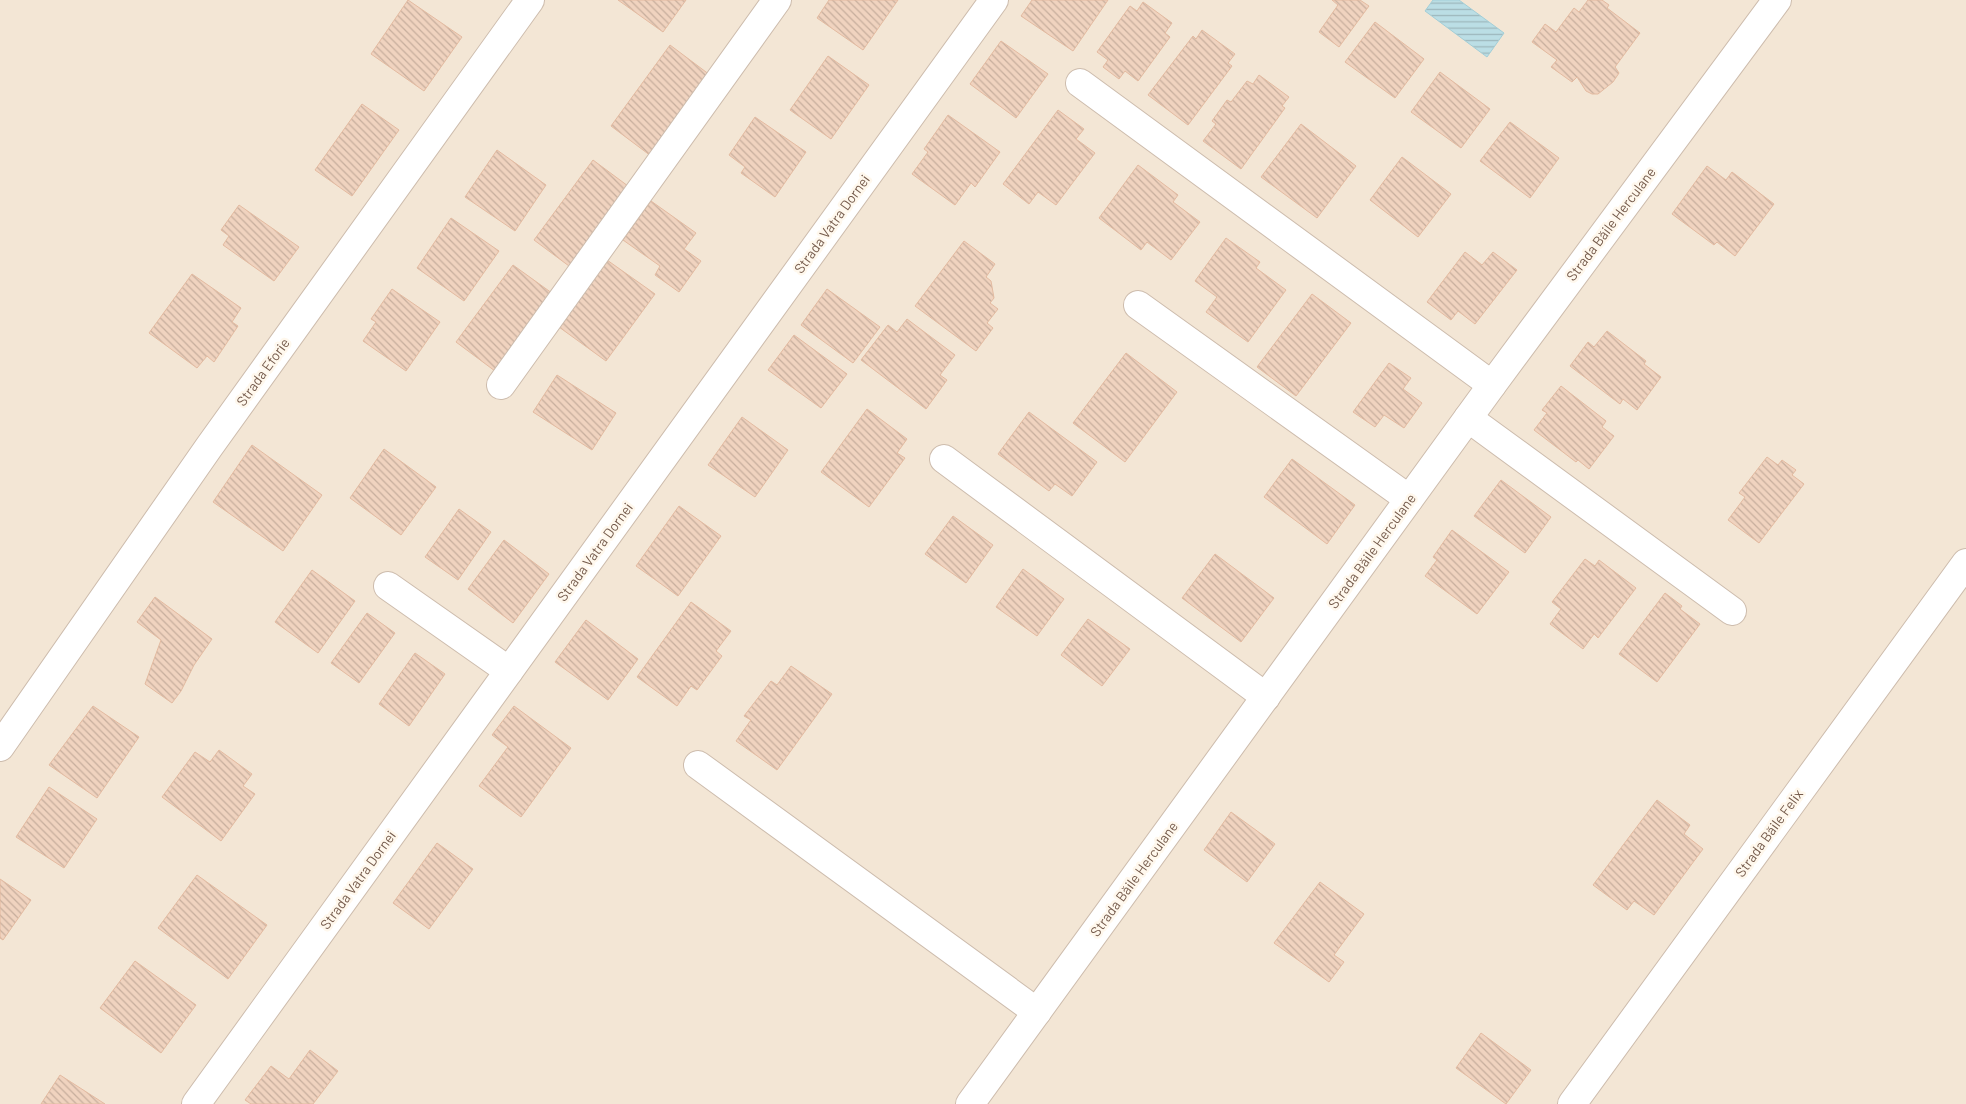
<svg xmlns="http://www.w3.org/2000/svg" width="1966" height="1104" viewBox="0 0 1966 1104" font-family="Barlow,sans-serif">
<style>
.residential{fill:#f3e6d5}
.water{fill:url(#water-rules);stroke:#a2ced7}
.building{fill:url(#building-back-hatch);stroke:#e3baa0}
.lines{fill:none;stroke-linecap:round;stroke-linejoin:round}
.minor-casing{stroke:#cdbcad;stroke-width:30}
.minor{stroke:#fff;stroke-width:28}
.labels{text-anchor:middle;stroke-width:5;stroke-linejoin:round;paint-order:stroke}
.street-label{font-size:14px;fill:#755b4c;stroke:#fff8ed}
</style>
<defs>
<pattern id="water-rules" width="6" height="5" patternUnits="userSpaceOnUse" patternTransform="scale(1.25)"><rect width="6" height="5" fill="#bbdee5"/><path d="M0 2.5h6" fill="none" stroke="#9db7bc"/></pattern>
<pattern id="building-back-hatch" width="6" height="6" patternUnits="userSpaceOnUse" patternTransform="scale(1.25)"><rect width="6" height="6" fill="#f0d3bf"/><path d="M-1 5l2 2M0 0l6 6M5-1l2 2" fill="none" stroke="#c7ae9d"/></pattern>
</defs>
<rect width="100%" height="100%" fill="#fcf4e6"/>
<rect class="residential" x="0" y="0" width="1966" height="1104"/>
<path class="water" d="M1433,0H1459L1504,33L1487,57L1425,11Z"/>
<g class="building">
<path d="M408,0L462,37L424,91L371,54Z"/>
<path d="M618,0H686L663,32Z"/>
<path d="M829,0H898L863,50L817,18Z"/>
<path d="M1032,0H1108L1073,51L1021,16Z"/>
<path d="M1332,0H1360L1369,6L1339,47L1319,32L1338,5Z"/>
<path d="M1588,0H1602L1609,5L1607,8L1640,33L1615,67L1619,73L1613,82L1598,94H1592L1586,91L1577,77L1572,82L1551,67L1557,60L1532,42L1545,24L1556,32L1574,8L1579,12Z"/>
<path d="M1143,2L1172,23L1165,33L1170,37L1138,81L1125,71L1119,79L1103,67L1108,60L1097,52L1130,6L1137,11Z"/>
<path d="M1375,22L1424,59L1395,98L1345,62Z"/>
<path d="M1202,30L1235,54L1228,63L1232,66L1188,125L1148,95L1193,36L1196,39Z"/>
<path d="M1001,41L1048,74L1016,118L970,84Z"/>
<path d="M670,45L710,75L651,156L611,126Z"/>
<path d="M828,56L869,85L831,139L790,110Z"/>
<path d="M1440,72L1490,109L1461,148L1411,112Z"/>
<path d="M1259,75L1289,97L1282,106L1285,108L1241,169L1203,141L1216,124L1212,121L1227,100L1231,102L1247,81L1253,84Z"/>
<path d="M362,104L399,130L352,196L315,170Z"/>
<path d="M1058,110L1084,129L1076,139L1095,153L1056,205L1038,192L1029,204L1003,184Z"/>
<path d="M948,115L1000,152L975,187L971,183L955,205L912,174L928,152L924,149Z"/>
<path d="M755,117L806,152L775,197L741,173L745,167L729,155Z"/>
<path d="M1510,122L1559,158L1530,198L1480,161Z"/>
<path d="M1301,124L1356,166L1317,218L1261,177Z"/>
<path d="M497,150L546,185L515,231L465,197Z"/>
<path d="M1402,157L1451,194L1418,237L1370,200Z"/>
<path d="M593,160L628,186L569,266L534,240Z"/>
<path d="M1138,165L1178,195L1173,202L1200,222L1171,260L1147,242L1141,250L1099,218Z"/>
<path d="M1707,166L1726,180L1732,172L1774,204L1735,256L1717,242L1714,245L1672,214Z"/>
<path d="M651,201L696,233L684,249L701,261L679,292L655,275L660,266L623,240Z"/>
<path d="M239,205L299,247L274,281L223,245L229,236L221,230Z"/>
<path d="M451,218L499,251L464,301L417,268Z"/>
<path d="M1226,238L1260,262L1256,268L1286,290L1248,342L1206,312L1217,297L1195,281Z"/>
<path d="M964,241L995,264L986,277L991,281L994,298L990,303L998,309L987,323L993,328L976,351L915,306Z"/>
<path d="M1465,252L1482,265L1493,252L1517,270L1475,324L1458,311L1451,320L1427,302Z"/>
<path d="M607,260L655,294L606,361L559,327Z"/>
<path d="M513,265L556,296L499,374L456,342Z"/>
<path d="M192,274L241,308L232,322L238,326L214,362L207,356L197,368L149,333Z"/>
<path d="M392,289L440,322L406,371L363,341L376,322L371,319Z"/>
<path d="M827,289L880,327L853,363L801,325Z"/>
<path d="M1312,294L1351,323L1296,396L1257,367Z"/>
<path d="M907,319L955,355L940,375L947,380L926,409L861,360L888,325L897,332Z"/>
<path d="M1607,331L1646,361L1644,364L1661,377L1637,410L1623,399L1620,404L1570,366L1588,342L1594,347Z"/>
<path d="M794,335L847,374L821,408L768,370Z"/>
<path d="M1126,353L1177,392L1125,462L1073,423Z"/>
<path d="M1389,363L1411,378L1403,389L1422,403L1404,428L1384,415L1375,427L1353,412Z"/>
<path d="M557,375L616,413L592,450L533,412Z"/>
<path d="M1561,386L1606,421L1602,427L1614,436L1589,469L1578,460L1576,462L1534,430L1547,413L1542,410Z"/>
<path d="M867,409L907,439L897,453L905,458L869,507L821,472Z"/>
<path d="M1029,412L1097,462L1072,496L1055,484L1049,491L998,454Z"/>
<path d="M742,417L788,450L755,497L708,465Z"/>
<path d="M252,445L322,495L283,551L213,502Z"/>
<path d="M384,449L436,487L401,535L350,498Z"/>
<path d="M1767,457L1778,465L1782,460L1796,470L1792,475L1804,484L1759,543L1728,520L1745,497L1739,493Z"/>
<path d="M1292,459L1355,505L1327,544L1264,497Z"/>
<path d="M1501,480L1551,517L1525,553L1474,516Z"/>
<path d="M679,506L721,536L678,596L636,566Z"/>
<path d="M459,509L491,532L458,580L425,557Z"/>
<path d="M953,516L993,545L966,583L925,554Z"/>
<path d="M1452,530L1509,572L1477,614L1425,576L1437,560L1433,557Z"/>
<path d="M504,540L549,574L513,623L468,589Z"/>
<path d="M1215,554L1274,598L1241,642L1182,598Z"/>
<path d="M1585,559L1595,566L1599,560L1636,588L1598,638L1594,634L1583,649L1550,624L1561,609L1552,602Z"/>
<path d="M1023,569L1064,599L1037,636L996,607Z"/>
<path d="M312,570L355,601L318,653L275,622Z"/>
<path d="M1665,593L1682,606L1680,609L1700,624L1657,682L1619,654Z"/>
<path d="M155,597L212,639L194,665L181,691L172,703L145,684L161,640L137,622Z"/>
<path d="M691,602L731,631L716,651L722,656L697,690L691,686L677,706L637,677Z"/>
<path d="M367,613L395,633L359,683L331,663Z"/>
<path d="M1088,619L1130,649L1102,686L1061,655Z"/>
<path d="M586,620L638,659L608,700L555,662Z"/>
<path d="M415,653L445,674L409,726L379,704Z"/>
<path d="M791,666L832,694L777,770L736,741L751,720L744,716L771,681L777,685Z"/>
<path d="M93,706L139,737L97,798L49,765Z"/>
<path d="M514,706L571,748L521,817L479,786L508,747L492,735Z"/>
<path d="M219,750L252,774L243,786L255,794L221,841L162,797L195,752L210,762Z"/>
<path d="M49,787L97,819L64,868L16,837Z"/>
<path d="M1657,800L1690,825L1684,834L1703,849L1654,915L1634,901L1627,910L1593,885Z"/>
<path d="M1231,812L1275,844L1247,882L1204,850Z"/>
<path d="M437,843L473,869L429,929L393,903Z"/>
<path d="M197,875L267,925L228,979L158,928Z"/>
<path d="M0,879L31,900L3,940L0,938Z"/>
<path d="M1320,882L1364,914L1334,955L1344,962L1329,982L1274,943Z"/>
<path d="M135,961L196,1005L161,1053L100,1008Z"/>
<path d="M1481,1033L1531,1070L1506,1104L1456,1068Z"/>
<path d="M310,1050L338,1071L313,1104H251L245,1100L271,1066L289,1079Z"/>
<path d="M60,1075L105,1104H41Z"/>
</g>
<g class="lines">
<defs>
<g id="minor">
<path d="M1080,83L1492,385"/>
<path d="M1138,305L1409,499"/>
<path d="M501,385L777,0"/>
<path d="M1468,418L1732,611"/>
<path d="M944,459L1266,697"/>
<path d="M388,586L509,671"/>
<path d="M0,747L209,447L530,0"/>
<path d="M698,765L1037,1012"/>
<path d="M196,1104L994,0"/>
<path d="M970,1104L1492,385L1777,0"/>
<path d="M1572,1104L1966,563"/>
</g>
</defs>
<use href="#minor" class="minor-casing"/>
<use href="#minor" class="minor"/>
</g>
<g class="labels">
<g class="street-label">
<text transform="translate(832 224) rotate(-54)" y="5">Strada Vatra Dornei</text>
<text transform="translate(1611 224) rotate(-53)" y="5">Strada Băile Herculane</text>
<text transform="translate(263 372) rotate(-54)" y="5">Strada Eforie</text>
<text transform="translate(1372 551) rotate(-54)" y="5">Strada Băile Herculane</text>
<text transform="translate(595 552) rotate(-54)" y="5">Strada Vatra Dornei</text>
<text transform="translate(1769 833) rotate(-54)" y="5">Strada Băile Felix</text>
<text transform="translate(1134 879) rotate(-54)" y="5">Strada Băile Herculane</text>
<text transform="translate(358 880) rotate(-54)" y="5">Strada Vatra Dornei</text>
</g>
</g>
</svg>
